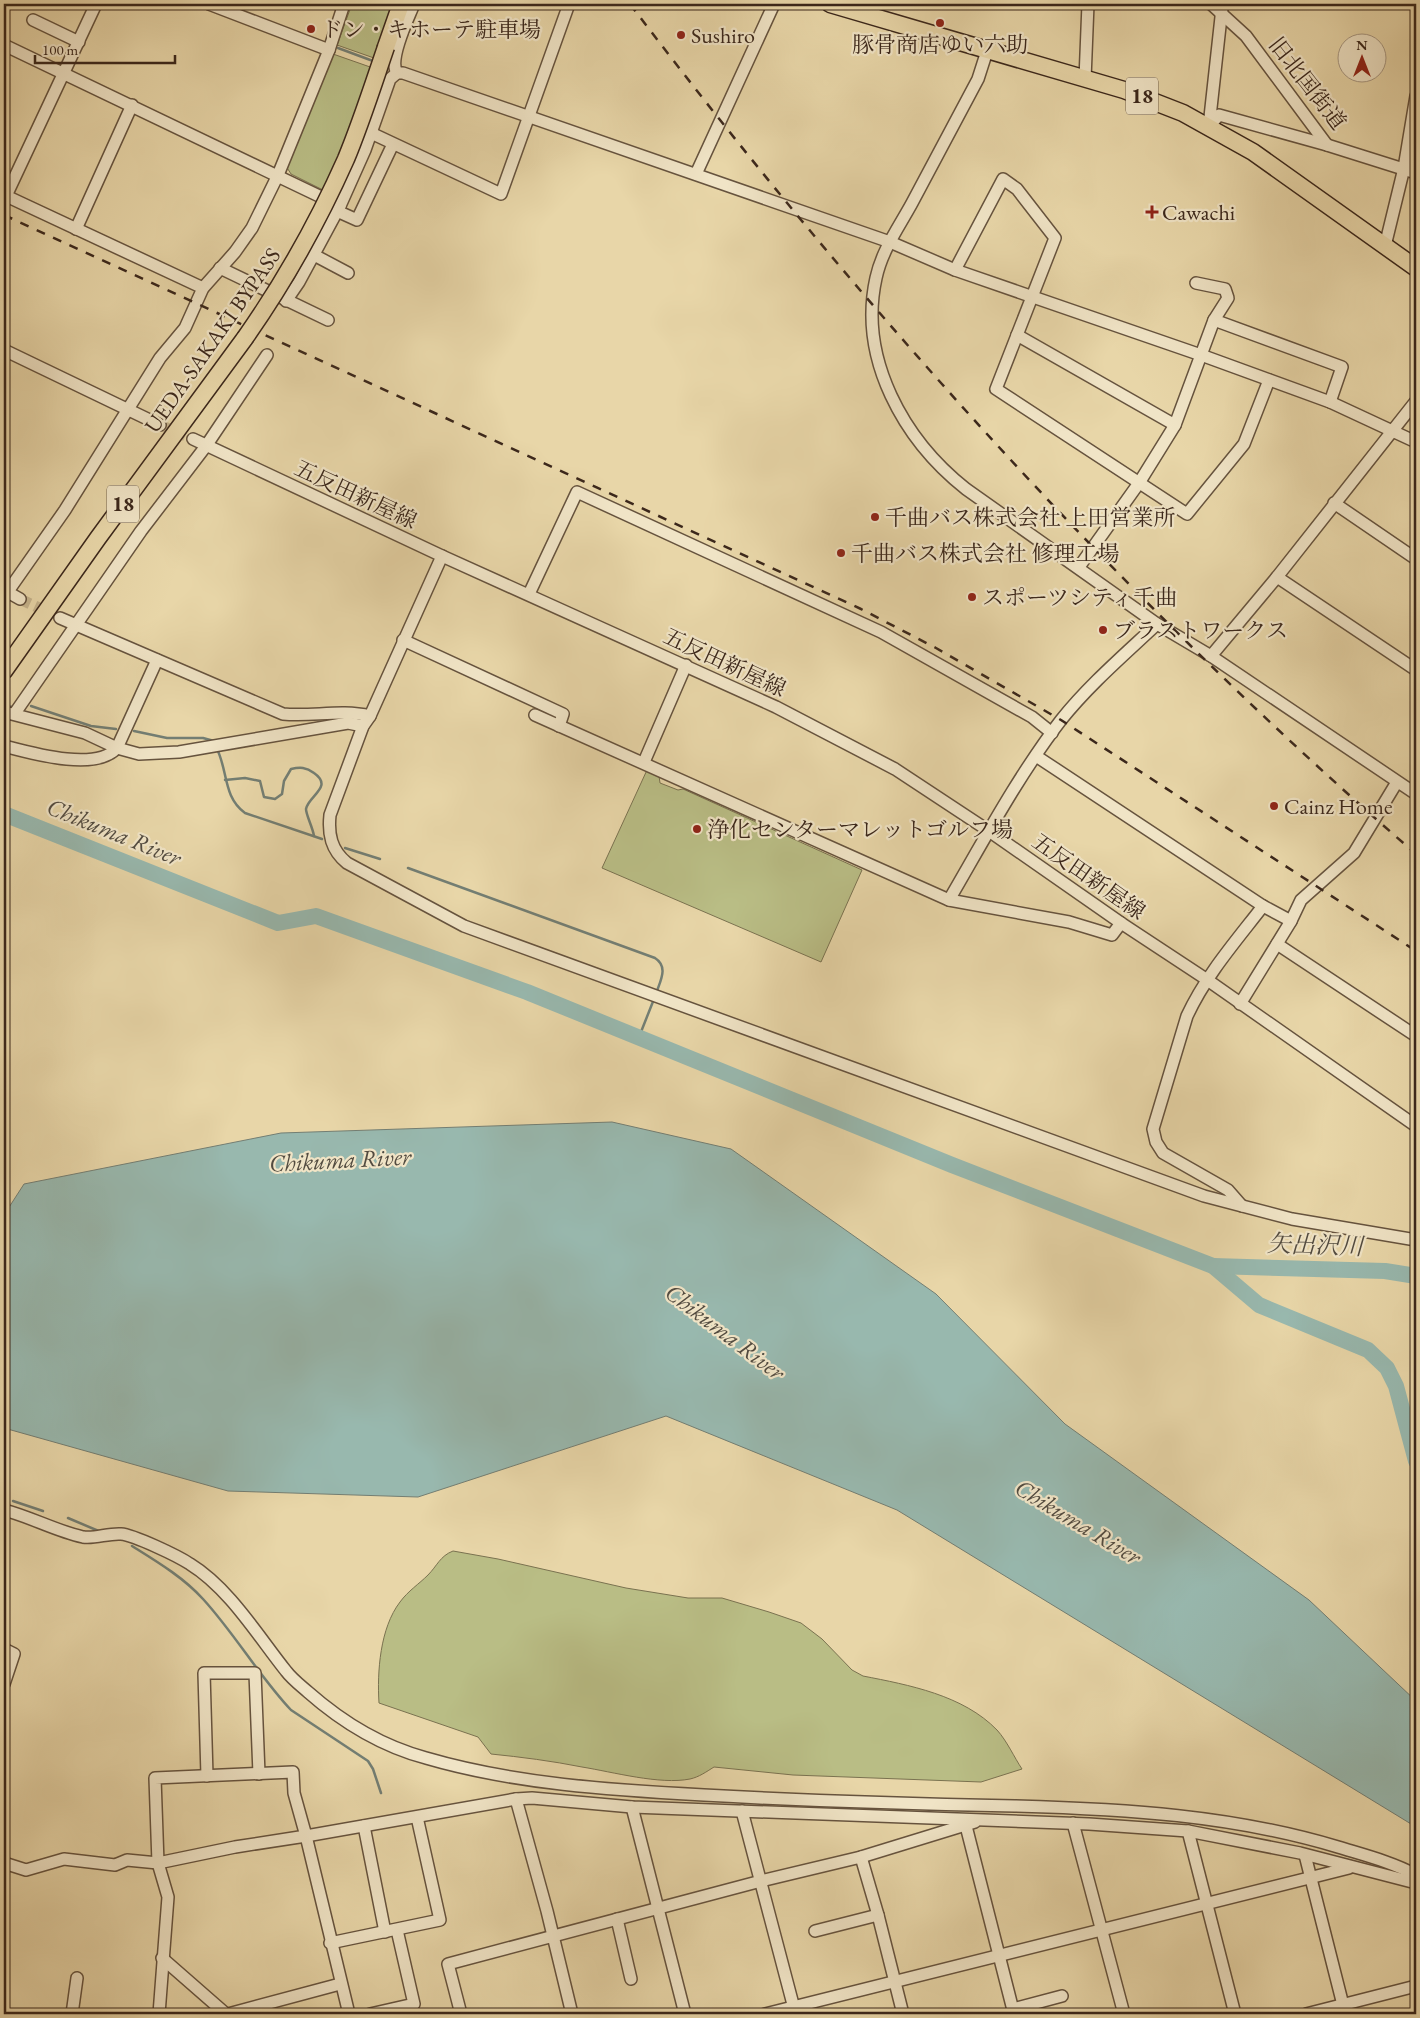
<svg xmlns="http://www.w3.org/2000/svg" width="1420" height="2018" viewBox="0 0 1420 2018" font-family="'EB Garamond','Noto Serif JP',serif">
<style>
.green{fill:#b9bd85;stroke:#7a7250}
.water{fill:#98b8ae;stroke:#737e73}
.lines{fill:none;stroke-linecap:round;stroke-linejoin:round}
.stream{stroke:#737e73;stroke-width:2.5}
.river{stroke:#98b8ae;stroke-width:16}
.minor-tunnel{stroke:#c5b38c;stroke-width:11;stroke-dasharray:11 5.5;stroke-linecap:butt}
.minor-casing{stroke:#66533e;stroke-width:14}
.highway-casing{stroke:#3b271b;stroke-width:19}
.minor{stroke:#f0e4c6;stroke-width:11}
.highway{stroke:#e8d6a8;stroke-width:16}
.rail{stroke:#3b271b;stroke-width:2.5;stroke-dasharray:9 9;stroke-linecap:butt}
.highway-bridge-casing{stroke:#3b271b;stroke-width:19;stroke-linecap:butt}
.highway-bridge{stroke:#e8d6a8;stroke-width:16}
.poi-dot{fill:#8f2418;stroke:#f0e4c6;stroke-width:2}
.labels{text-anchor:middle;stroke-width:4.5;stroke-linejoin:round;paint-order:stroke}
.shield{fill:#f0e4c6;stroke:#71604e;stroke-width:1}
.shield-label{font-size:21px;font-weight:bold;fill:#3b271b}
.poi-label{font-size:22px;fill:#3b271b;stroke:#f0e4c6;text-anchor:start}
.street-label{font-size:22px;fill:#3b271b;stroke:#f0e4c6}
.water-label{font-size:24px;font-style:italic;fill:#524b40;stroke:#f0e4c6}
</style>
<rect width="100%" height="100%" fill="#e8d6a8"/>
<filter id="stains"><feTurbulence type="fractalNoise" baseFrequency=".004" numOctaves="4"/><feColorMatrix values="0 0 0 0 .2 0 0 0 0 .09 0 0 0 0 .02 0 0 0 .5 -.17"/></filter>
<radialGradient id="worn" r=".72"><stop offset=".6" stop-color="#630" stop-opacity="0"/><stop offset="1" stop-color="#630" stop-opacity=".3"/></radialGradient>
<g class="green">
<path d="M352,4H393L374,58L337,45Z"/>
<path d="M333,54L373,68L340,155L323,190L291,174L286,166Z"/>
<path d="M647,770L659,776L660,783L678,790L683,789L862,870L821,962L602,868Z"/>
<path d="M453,1551L498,1559L626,1588L688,1598H722L769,1612L801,1623L822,1639L852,1670L863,1676C909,1685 963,1695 997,1730C1007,1741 1014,1757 1022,1769L981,1782L793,1775L714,1767C706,1772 699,1777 690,1779C660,1785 613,1772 582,1767C552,1761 521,1757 491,1754L478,1737L379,1703C377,1672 380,1628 400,1602C408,1591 419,1584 428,1575C437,1566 440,1556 453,1551Z"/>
</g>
<path class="water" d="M612,1122L731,1149L936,1294L1065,1424L1309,1600L1416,1701V1827L897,1510L666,1416L418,1497L228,1491L4,1428V1215L24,1184L281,1133Z"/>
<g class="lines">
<g class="stream">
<path d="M338,48L373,61"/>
<path d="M4,706L13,707"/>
<path d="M31,706L91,726L116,729"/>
<path d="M134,731L167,738H203L214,741"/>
<path d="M217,749C228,771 223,797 245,813L322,839"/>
<path d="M225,780L245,778L260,781L264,797L275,799L282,794L284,781L291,769C300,767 306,767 314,773C334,787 308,796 306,809C306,815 313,828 314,836"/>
<path d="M345,848L380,859"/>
<path d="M408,868L655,958C669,967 660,981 656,994"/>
<path d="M639,1037L654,999"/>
<path d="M13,1501L43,1511"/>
<path d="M68,1518L101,1532"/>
<path d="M132,1546C156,1561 183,1577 203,1599C235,1634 259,1676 291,1710L368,1761L373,1769L381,1793"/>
</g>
<g class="river">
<path d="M4,814L278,923L316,916L527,992L952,1165L1213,1266L1259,1305L1368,1350L1387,1368L1396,1386L1416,1461"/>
<path d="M1213,1266L1385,1271L1416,1276"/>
</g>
<g class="minor-tunnel">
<path d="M160,425L193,439"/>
<path d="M20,599L52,614"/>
</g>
<defs>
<g id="minor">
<path d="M209,4L329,50"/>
<path d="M1211,4L1246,36L1327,145"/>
<path d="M33,20L79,42"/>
<path d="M4,45L340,206L365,150L390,79L397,73H403L890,242L955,270L1201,355L1330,402L1416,442"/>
<path d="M987,51L978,79C956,120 934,161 912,203C899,227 882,250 876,278C858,359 904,440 966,489L1157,624L1211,656L1416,794"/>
<path d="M397,73C388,59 408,19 414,4"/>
<path d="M1085,79L1088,4"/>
<path d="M1209,126L1219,115L1327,145L1416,173"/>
<path d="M1209,126L1222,8"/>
<path d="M371,133L501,194L569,4"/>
<path d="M696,174L774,4"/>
<path d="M4,195L203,288"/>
<path d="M6,196L96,4"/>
<path d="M337,211L357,220L393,144"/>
<path d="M76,229L132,105"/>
<path d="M1385,246L1404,168L1416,96"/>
<path d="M314,255L348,273"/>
<path d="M220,268L328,320"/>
<path d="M955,270L1003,179L1017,189L1055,238L996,389L1187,514L1244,444L1269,380"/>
<path d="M1196,283L1225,289L1228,298L1214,320"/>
<path d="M286,301L299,282L340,206"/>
<path d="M1017,335L1175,425"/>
<path d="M4,350L160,425"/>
<path d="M193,439L442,556L776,707L895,769L989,831L1121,923L1206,979L1416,1126"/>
<path d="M1334,503L1416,559"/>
<path d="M442,556L370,716L363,726L330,815C328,834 331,850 347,863L464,926L1204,1196L1292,1219L1416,1240"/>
<path d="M1079,567L1139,483L1175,425L1214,320L1342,367L1330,402"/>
<path d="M1277,577L1416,670"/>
<path d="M4,590L20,599"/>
<path d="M529,594L577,492L881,632L1032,717L1052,733"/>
<path d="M4,597L65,510L160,358L185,328L203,288L235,252L252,228L278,175L329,50L344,4"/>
<path d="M60,618L283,714C312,717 341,709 370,716"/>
<path d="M403,640L563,714L559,726"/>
<path d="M1211,656L1277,577L1416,401"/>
<path d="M4,712L85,733L117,748L139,754L179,752L348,723L363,726"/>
<path d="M15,713L141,531L206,446L267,355"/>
<path d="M535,715L949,900L1069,922L1112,935L1121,923"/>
<path d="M4,746C31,753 96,772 117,748L157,660"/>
<path d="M1036,756L1263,906L1291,921"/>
<path d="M644,762L686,665"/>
<path d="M949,900C984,840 1018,776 1061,720C1089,685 1124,655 1157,624"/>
<path d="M1277,944L1416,1036"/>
<path d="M1240,1004L1291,921L1301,900L1354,853L1397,782"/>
<path d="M1242,1206L1228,1190L1163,1153L1156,1142L1153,1129L1187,1016C1206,975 1236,941 1263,906"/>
<path d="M4,1510C31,1517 56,1531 83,1537C95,1539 108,1533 121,1534C134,1535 178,1556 190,1564C229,1588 258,1636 286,1671C292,1679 300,1685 308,1692C342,1722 381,1746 426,1758C515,1784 611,1790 704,1795C808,1801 911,1804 1015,1806C1124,1809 1232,1815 1338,1847C1364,1855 1392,1862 1416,1875"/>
<path d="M4,1649L14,1654L4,1684"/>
<path d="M207,1776L204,1673H255L259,1774"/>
<path d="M516,1799L547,1911L572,2014"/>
<path d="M632,1807L685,2014"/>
<path d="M742,1811L795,2012"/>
<path d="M1073,1823L1124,2014"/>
<path d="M364,1826L385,1932"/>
<path d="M966,1826L1014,2014"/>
<path d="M1188,1831L1235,2014"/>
<path d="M1305,1855L1343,2005"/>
<path d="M861,1857L878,1915L903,2014"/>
<path d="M4,1863L26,1870L64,1859L115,1865L127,1860L158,1863L235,1847L306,1836L516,1799L532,1798L632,1807L1089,1824L1188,1831L1300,1853L1416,1883"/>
<path d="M617,1919L631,1979"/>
<path d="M815,1931L878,1915"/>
<path d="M330,1943L440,1920L417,1817"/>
<path d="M162,1958L226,2014"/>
<path d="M1013,2009L1062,1996"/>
<path d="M72,2014L77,1978"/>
<path d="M159,2014L168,1897L158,1863L155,1778L293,1772L294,1793L306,1836L349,2014"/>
<path d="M228,2014L340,1984"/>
<path d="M370,2014L414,2004L397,1930"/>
<path d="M461,2014L448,1964L761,1881L861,1857L975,1822"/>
<path d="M765,2014L1349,1868"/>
<path d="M1306,2014L1416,1986"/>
</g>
<g id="highway">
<path d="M830,4L1124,90L1183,113L1253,152L1416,268"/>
<path d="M386,47L401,4"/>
<path d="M4,671L98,538L245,338"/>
</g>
</defs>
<use href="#minor" class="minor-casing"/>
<use href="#highway" class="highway-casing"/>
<use href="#minor" class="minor"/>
<use href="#highway" class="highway"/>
<g class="rail">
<path d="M630,4C863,311 1125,602 1416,854"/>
<path d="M4,215L861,609L936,648L1061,720L1416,951"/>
</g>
<defs>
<path id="highway-bridge" d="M245,338C285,281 318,222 346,159C361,123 373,85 386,47"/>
</defs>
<use href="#highway-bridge" class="highway-bridge-casing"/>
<use href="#highway-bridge" class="highway-bridge"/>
</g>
<g class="poi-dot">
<circle cx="940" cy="23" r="5"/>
<circle cx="311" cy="29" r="5"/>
<circle cx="681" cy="35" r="5"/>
<path d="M1149.5 204.5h5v5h5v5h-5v5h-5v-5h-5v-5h5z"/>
<circle cx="875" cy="517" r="5"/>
<circle cx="841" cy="553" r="5"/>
<circle cx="972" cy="597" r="5"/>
<circle cx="1103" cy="630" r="5"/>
<circle cx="1274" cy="806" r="5"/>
<circle cx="697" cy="829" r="5"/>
</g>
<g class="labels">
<g class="shield">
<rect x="1126" y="77.5" width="32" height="37" rx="4"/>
<rect x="107" y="485.5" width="32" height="37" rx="4"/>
</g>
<g class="shield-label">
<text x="1142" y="103">18</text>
<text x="123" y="511">18</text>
</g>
<g class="poi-label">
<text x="321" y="37">ドン・キホーテ駐車場</text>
<text x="691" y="43">Sushiro</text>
<text x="940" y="52" text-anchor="middle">豚骨商店ゆい六助</text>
<text x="1162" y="220">Cawachi</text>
<text x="885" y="525">千曲バス株式会社 上田営業所</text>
<text x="851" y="561">千曲バス株式会社 修理工場</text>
<text x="982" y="605">スポーツシティ千曲</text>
<text x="1113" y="638">ブラストワークス</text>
<text x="1284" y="814">Cainz Home</text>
<text x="707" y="837">浄化センターマレットゴルフ場</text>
</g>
<g class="street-label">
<text transform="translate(1308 83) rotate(52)" y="8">旧北国街道</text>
<text transform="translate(212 340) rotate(-55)" y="8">UEDA-SAKAKI BYPASS</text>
<text transform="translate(356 494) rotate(25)" y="8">五反田新屋線</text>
<text transform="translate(725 662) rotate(25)" y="8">五反田新屋線</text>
<text transform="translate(1089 876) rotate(35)" y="8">五反田新屋線</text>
</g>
<g class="water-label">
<text transform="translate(114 832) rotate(22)" y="8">Chikuma River</text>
<text transform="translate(340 1160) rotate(-3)" y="8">Chikuma River</text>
<text transform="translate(1315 1245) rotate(2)" y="8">矢出沢川</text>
<text transform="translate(725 1332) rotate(37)" y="8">Chikuma River</text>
<text transform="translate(1078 1522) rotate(31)" y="8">Chikuma River</text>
</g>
</g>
<rect width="1420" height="2018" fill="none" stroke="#e8d6a8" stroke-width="20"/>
<rect x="5" y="5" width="1410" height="2008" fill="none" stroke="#3b271b" stroke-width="2.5"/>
<rect x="10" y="10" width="1400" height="1998" fill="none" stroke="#3b271b"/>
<g transform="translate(1362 58)"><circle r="24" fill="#f0e4c6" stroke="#a89882"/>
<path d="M0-4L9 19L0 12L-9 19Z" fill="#8f2418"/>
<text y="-8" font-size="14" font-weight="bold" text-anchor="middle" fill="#3b271b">N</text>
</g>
<path d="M35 55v8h140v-8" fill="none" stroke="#3b271b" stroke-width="2.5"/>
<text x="42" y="55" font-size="15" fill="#3b271b" stroke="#f0e4c6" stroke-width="4" paint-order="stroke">100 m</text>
<rect width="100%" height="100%" filter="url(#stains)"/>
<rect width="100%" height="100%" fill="url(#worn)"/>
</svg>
